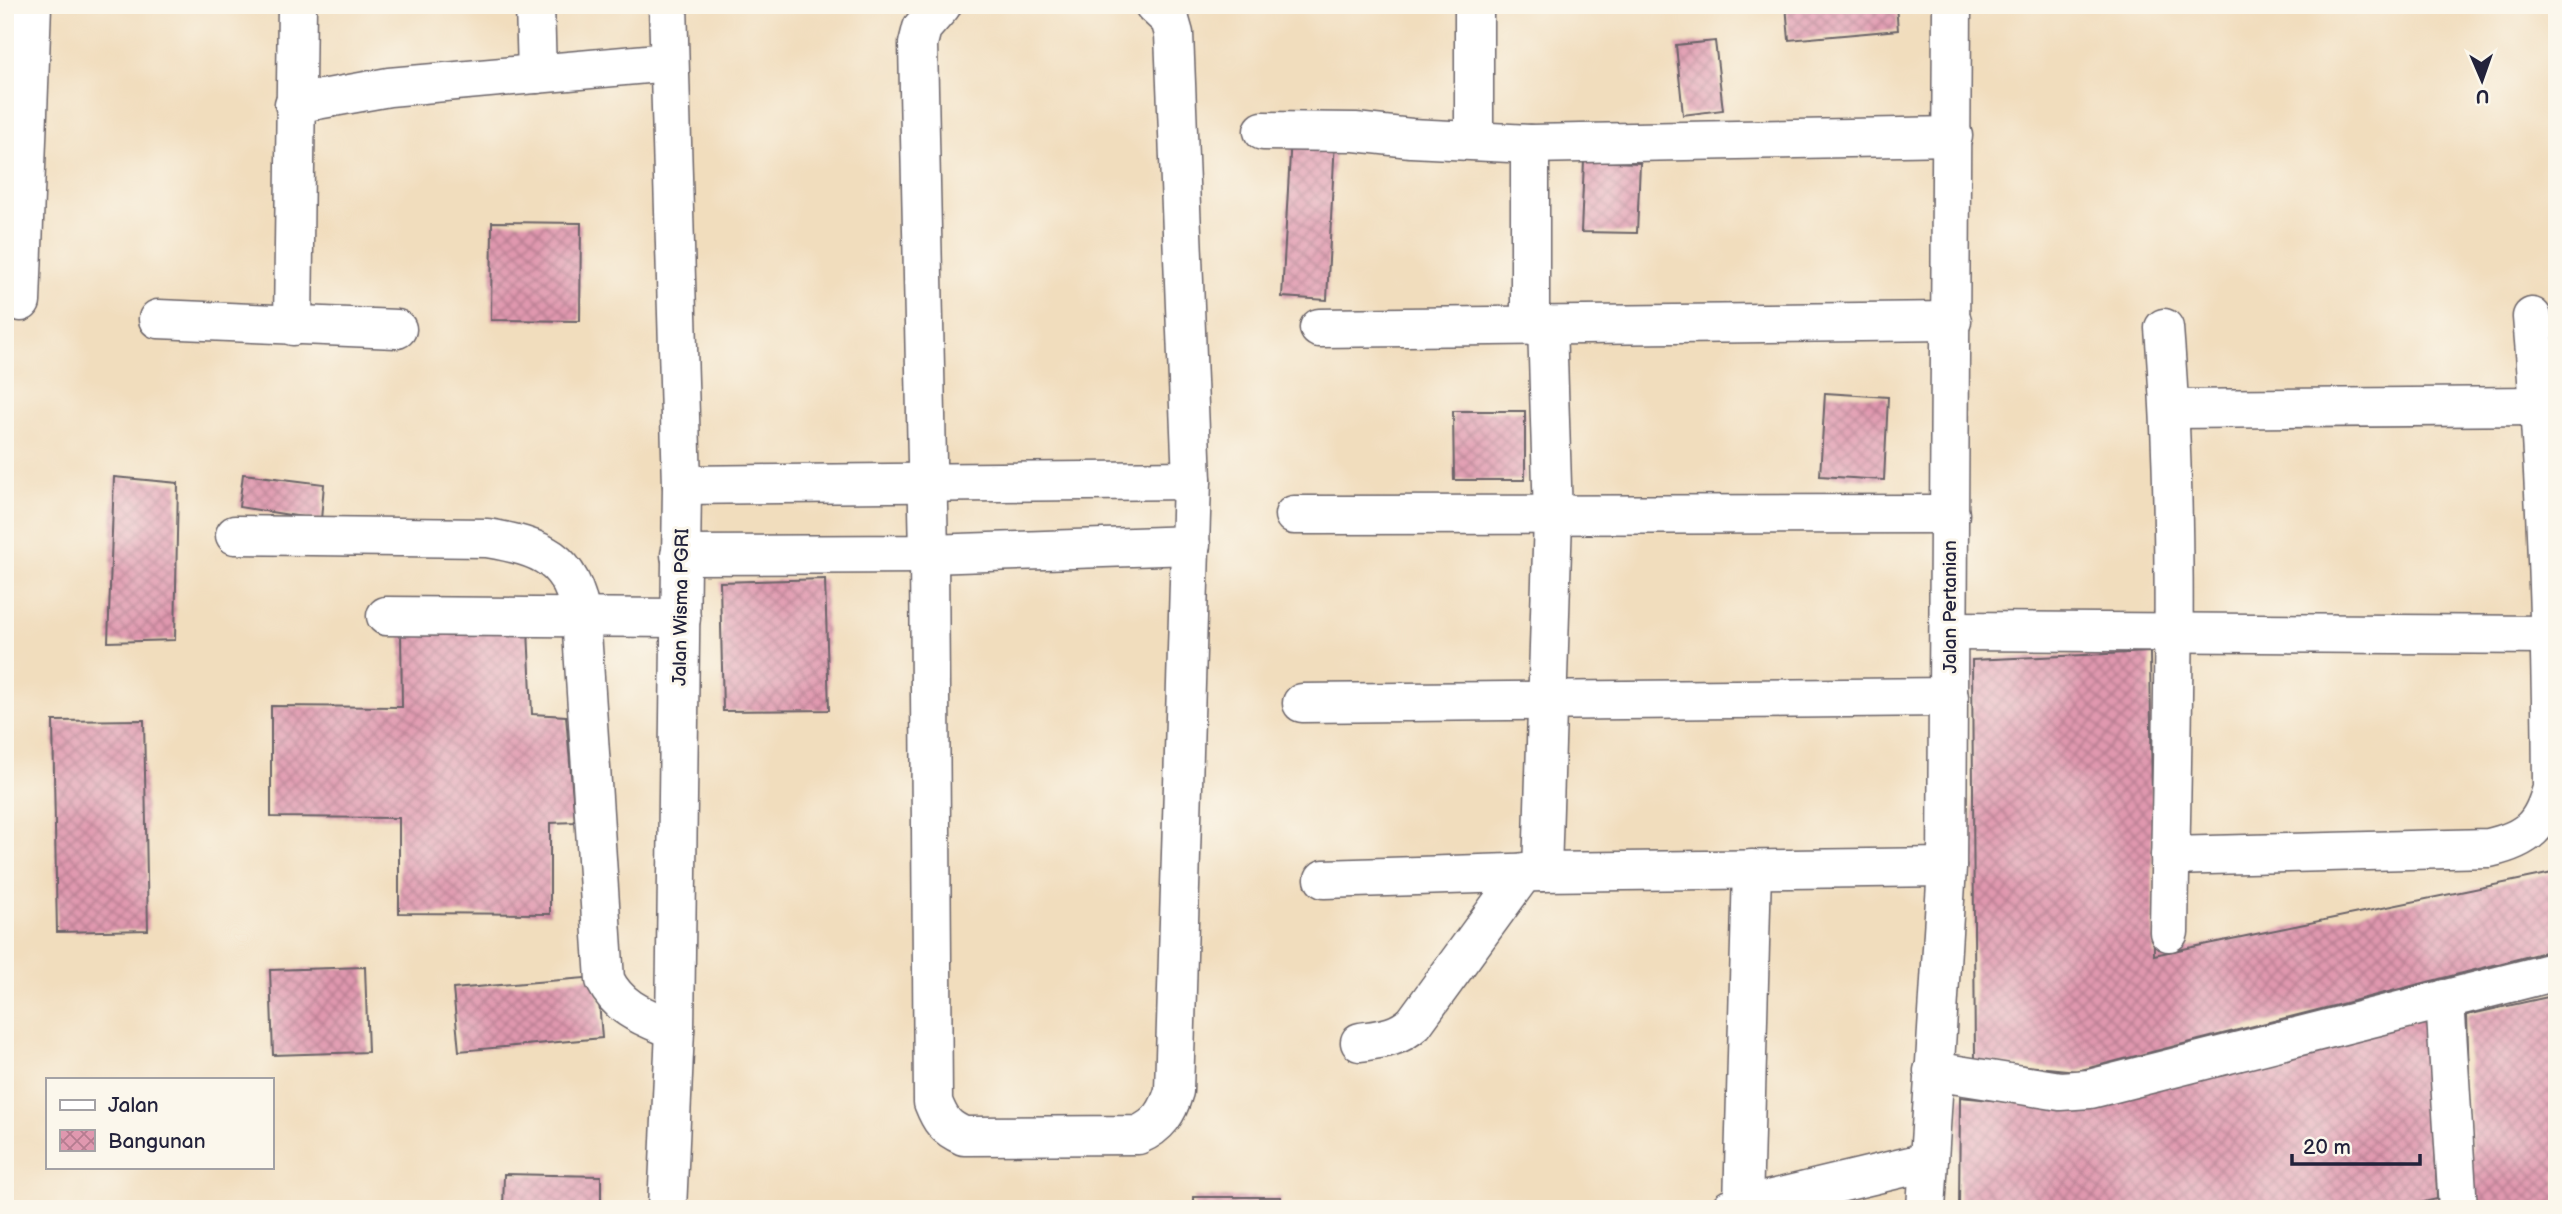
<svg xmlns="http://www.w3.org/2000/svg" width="2562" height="1214" viewBox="0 0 2562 1214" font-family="'Balsamiq Sans',sans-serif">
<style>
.building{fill:url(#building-cross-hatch)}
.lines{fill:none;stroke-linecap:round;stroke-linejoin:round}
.minor-casing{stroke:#6a6368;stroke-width:41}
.minor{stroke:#fff;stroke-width:38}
.labels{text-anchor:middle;stroke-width:6;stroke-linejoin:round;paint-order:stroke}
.street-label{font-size:19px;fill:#22223b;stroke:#fbf7ec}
</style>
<defs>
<pattern id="building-cross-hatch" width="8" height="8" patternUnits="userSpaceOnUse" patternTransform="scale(1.75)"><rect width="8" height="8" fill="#e098af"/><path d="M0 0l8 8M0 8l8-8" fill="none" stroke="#b57c90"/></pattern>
</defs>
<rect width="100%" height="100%" fill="#fbf7ec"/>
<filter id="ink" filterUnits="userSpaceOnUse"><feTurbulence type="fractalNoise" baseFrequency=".0143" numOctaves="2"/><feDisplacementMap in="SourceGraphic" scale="14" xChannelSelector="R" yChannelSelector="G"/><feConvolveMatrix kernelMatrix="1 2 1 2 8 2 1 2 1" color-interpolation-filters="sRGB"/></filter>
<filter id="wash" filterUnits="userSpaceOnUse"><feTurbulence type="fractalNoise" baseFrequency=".00686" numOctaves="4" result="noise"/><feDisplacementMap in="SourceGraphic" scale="28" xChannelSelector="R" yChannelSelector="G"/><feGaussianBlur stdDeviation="1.57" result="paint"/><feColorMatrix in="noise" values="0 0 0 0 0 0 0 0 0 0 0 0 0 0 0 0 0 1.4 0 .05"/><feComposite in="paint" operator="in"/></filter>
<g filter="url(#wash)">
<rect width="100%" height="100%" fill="#f1ddbd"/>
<g id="blocks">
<g class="building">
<path d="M1786,5H1896L1898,30L1789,40Z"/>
<path d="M1715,41L1723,110L1683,115L1676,45Z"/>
<path d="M1291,136L1335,139L1327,300L1282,297Z"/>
<path d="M1584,161L1640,163L1637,233L1581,232Z"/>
<path d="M492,222L581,223L580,321L491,320Z"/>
<path d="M1825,393L1888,397L1884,480L1820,476Z"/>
<path d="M1453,411H1525V480H1454Z"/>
<path d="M243,474L324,484L321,520L239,507Z"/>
<path d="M114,477L178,483L175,640L108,642Z"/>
<path d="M825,579L829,710L723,711L720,582Z"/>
<path d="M528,630L532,714L566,716L575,822L550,823V914L399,913V818L271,817V706L402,707L401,632Z"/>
<path d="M2150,652L2154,955L2557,872V949L2077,1071L1975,1061L1972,660Z"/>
<path d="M144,720L148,930L57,932L53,721Z"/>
<path d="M365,967L368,1052L273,1055L270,970Z"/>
<path d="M597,977L602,1038L459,1051L453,989Z"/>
<path d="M2557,995V1209H2473L2467,1015Z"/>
<path d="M2431,1015L2437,1199L2394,1209H1959L1960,1097L2080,1109Z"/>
<path d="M504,1174L601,1176V1209H503Z"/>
<rect x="1194" y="1197" width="87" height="12"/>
</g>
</g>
</g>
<g filter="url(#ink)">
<use href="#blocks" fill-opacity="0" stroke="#6a6368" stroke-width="2"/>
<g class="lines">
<defs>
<g id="minor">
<path d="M535,5L537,74"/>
<path d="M942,5L922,28L918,44L929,554L933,1102C940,1120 945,1128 964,1136L1138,1135C1159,1126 1168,1112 1174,1091L1192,480L1174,34L1170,20L1154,5"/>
<path d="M294,104L389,87L669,62"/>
<path d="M1263,131L1355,132L1411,138L1530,144L1953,136"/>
<path d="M1474,140V5"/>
<path d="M1530,144V325"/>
<path d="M21,302L32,5"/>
<path d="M158,319L397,329"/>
<path d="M293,326L297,5"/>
<path d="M1319,328L1952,321"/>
<path d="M2164,328C2180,529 2172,731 2169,932"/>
<path d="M2170,409L2540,406"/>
<path d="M682,485L1192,480"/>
<path d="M1294,515L1950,514"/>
<path d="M235,535L487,538C541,547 572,558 581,617L605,980C620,1010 645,1017 675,1030"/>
<path d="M680,555L929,554L1191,545"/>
<path d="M386,616L681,618"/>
<path d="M1949,631L2551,635"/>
<path d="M1302,703L1949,697"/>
<path d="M2170,856L2489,848C2528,839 2542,826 2552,788C2551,631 2546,474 2532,317"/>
<path d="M1542,872L1553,517L1547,325"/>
<path d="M1324,879L1542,872L1947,867"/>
<path d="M2445,999L2458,1209"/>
<path d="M1360,1042C1381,1039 1398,1038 1414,1023L1524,872"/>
<path d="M1933,1071L2060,1091L2090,1089L2557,971"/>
<path d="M1743,1206L1752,869"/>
<path d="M667,1209L675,1030L682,485L668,5"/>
<path d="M1730,1209L1927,1162"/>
<path d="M1926,1209L1947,867L1952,5"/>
</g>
</defs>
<use href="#minor" class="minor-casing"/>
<use href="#minor" class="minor"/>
</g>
</g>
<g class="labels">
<g class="street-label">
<text transform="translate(680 607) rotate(-89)" y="7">Jalan Wisma PGRI</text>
<text transform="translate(1949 607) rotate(-90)" y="7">Jalan Pertanian</text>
</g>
</g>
<rect width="2562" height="1214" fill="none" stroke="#fbf7ec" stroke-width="28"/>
<rect x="46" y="1078" width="228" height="91" fill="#fbf7ec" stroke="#a4a2a5" stroke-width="2"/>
<rect x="60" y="1100" width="35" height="10" fill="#ffffff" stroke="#a4a2a5" stroke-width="2"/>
<text x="108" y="1112" font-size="21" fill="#22223b">Jalan</text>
<rect x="60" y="1130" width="35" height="21" fill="url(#building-cross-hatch)" stroke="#a4a2a5" stroke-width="2"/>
<text x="108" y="1148" font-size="21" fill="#22223b">Bangunan</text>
<g transform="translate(2482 80) rotate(178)" stroke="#fbf7ec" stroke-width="5" paint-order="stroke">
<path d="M0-5L12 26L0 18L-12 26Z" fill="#22223b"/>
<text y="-10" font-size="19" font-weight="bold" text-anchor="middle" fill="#22223b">U</text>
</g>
<path d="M2292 1154v10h128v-10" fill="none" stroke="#22223b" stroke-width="3.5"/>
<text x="2303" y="1154" font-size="21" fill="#22223b" stroke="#fbf7ec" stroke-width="5" paint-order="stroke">20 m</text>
</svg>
